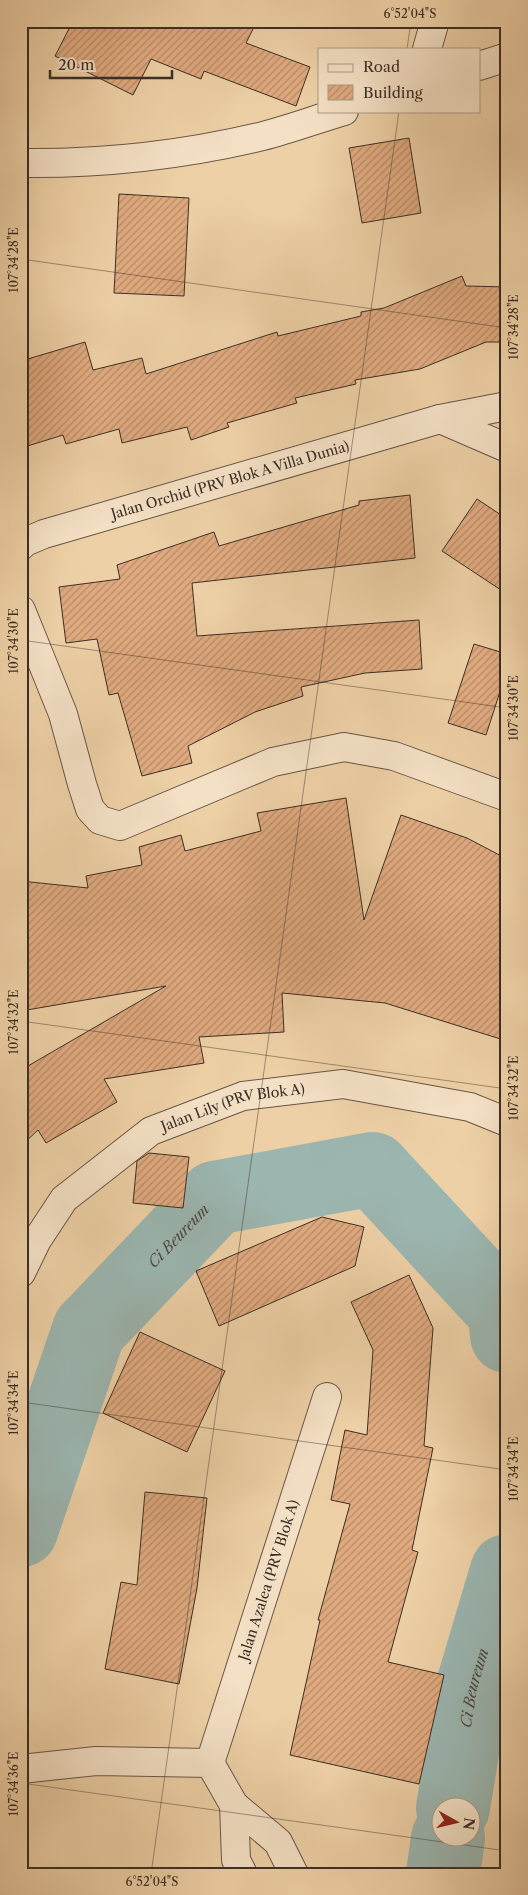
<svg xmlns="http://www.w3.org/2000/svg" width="528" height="1895" viewBox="0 0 528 1895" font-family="'Libre Caslon Text',serif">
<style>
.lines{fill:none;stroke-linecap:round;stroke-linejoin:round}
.river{stroke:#9bb5af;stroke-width:74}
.building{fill:url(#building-hatch);stroke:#3b2e27}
.street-casing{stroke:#685647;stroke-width:30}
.street{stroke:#f4e0c5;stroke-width:28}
.ticks{fill:none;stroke:#3b2e27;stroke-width:1;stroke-opacity:0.45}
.labels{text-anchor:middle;stroke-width:4;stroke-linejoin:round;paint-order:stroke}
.street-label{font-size:14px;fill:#3b2e27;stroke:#f4e0c5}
.water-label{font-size:15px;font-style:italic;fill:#4e4942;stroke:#f4e0c5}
.neatline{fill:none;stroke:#3b2e27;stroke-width:2}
.ticks-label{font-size:12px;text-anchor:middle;fill:#3b2e27}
</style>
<defs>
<pattern id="building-hatch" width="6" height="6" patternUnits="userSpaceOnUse" patternTransform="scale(1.25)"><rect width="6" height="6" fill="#e0aa7f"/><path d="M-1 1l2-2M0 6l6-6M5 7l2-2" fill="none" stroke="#b78b68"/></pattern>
</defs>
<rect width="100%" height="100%" fill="#eed0a6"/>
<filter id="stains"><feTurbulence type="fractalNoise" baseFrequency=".004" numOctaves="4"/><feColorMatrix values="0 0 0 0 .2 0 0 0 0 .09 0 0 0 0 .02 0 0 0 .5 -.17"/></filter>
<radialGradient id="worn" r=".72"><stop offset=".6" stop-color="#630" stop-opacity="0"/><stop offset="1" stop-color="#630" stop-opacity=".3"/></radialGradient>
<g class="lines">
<g class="river">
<path id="s1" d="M21,1530L89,1330L215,1198L373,1169L505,1312L507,1336"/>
<path id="s2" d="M453,1808L472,1689L507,1571"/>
<path d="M443,1874L448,1838"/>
</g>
</g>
<g class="building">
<path d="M73,21H257L246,43L310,67L296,106L204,71L201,79L151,59L133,95L55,56Z"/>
<path d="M409,138L421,213L362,223L349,148Z"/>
<path d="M119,194L189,198L184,296L114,293Z"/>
<path d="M462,276L466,286L507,287V342H486L420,369L355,380L356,384L295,398L297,403L227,423L229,427L191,440L187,427L122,443L119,429L66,444L63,435L21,448V361L85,342L93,370L142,358L146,374L277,332L278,336L361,316V312L384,308Z"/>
<path d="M410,495L415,558L192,583L197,636L419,620L422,669L365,673L301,687L303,696L255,712L188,746L192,763L142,776L118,693L109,695L97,639L66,643L59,587L120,579L117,565L214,532L219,546L359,505V501Z"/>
<path d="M477,499L507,519V594L442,551Z"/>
<path d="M474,644L507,654V670L486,735L448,723Z"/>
<path d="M346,798L364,920L401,815L467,838L507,859V1041L385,1003L282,993L284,1032L199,1037L204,1063L104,1079L117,1102L46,1143L38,1130L21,1146V1070L166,986L21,1011V881L88,888L86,876L142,865L139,847L181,835L185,851L261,831L257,813Z"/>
<path d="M149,1153L189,1157L183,1208L133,1203L137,1161Z"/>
<path d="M322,1217L364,1227L355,1266L219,1326L196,1271Z"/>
<path d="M409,1275L433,1328L424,1446L433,1448L412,1550L418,1552L388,1662L444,1675L419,1784L290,1755L320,1620H318L350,1504L331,1500L345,1430L367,1435L373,1350L351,1302Z"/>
<path d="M140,1332L225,1371L187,1452L103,1413Z"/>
<path d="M145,1492L207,1498L197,1588L179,1684L105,1669L121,1582L137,1585Z"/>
</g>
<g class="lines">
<defs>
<g id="street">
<path d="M427,49L435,21"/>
<path d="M479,66L507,57"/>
<path d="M21,163C103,164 184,155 263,136C290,129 317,119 344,111"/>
<path d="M440,419L507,448"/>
<path id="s3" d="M21,546L25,542L44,534L440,419L507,406"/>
<path d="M21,610L63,714L82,784L90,809L100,820L120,826L273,762L344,747L394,756L507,797"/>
<path id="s4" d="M21,1273L37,1240L64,1199L151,1131L243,1096L343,1084L470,1107L507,1122"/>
<path id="s5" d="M210,1763L327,1397"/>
<path d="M21,1769L96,1761L210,1763L234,1805L278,1842L294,1874"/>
<path d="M234,1805L236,1860L243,1874"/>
</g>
</defs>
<use href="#street" class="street-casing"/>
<use href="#street" class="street"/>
</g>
<path class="ticks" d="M407,49L411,21M21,85L30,21M21,259L507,328M21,640L507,708M21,1021L507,1089M21,1402L507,1470M21,1783L507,1851M151,1874L399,111"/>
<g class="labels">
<g class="street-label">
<text dy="5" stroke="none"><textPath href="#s3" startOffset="220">Jalan Orchid (PRV Blok A Villa Dunia)</textPath></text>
<text dy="5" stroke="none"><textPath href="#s4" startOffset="282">Jalan Lily (PRV Blok A)</textPath></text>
<text dy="5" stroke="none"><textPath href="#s5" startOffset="192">Jalan Azalea (PRV Blok A)</textPath></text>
</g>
<g class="water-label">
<text dy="5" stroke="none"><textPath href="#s1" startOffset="341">Ci Beureum</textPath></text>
<text dy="5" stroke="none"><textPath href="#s2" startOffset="122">Ci Beureum</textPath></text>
</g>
</g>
<rect width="528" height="1895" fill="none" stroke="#eed0a6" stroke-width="55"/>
<rect x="318" y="48" width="162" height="65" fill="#f4e0c5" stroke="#aa9986"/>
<rect x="328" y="64" width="25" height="8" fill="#f4e0c5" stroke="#aa9986"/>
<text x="363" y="72" font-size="15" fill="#3b2e27">Road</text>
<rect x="328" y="85" width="25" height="15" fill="url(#building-hatch)" stroke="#aa9986"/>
<text x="363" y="98" font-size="15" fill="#3b2e27">Building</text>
<g transform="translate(456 1822) rotate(98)"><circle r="24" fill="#f4e0c5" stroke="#aa9986"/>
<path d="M0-4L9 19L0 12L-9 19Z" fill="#8f2418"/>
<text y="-8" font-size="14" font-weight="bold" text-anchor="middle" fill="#3b2e27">N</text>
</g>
<path d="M50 70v8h122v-8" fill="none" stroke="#3b2e27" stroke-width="2.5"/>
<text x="58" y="70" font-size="15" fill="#3b2e27" stroke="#f4e0c5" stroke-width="4" paint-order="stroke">20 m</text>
<rect x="28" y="28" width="472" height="1840" class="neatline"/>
<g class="ticks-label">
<text x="410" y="18">6°52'04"S</text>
<text transform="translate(14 260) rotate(-90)" y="4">107°34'28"E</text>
<text transform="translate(514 327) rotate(-90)" y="4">107°34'28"E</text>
<text transform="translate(14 641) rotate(-90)" y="4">107°34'30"E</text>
<text transform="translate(514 708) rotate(-90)" y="4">107°34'30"E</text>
<text transform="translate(14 1022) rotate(-90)" y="4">107°34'32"E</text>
<text transform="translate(514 1088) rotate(-90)" y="4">107°34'32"E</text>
<text transform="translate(14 1403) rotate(-90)" y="4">107°34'34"E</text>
<text transform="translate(514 1469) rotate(-90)" y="4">107°34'34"E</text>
<text transform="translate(14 1784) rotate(-90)" y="4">107°34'36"E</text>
<text x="152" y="1886">6°52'04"S</text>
</g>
<rect width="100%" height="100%" filter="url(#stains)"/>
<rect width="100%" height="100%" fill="url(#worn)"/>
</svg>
